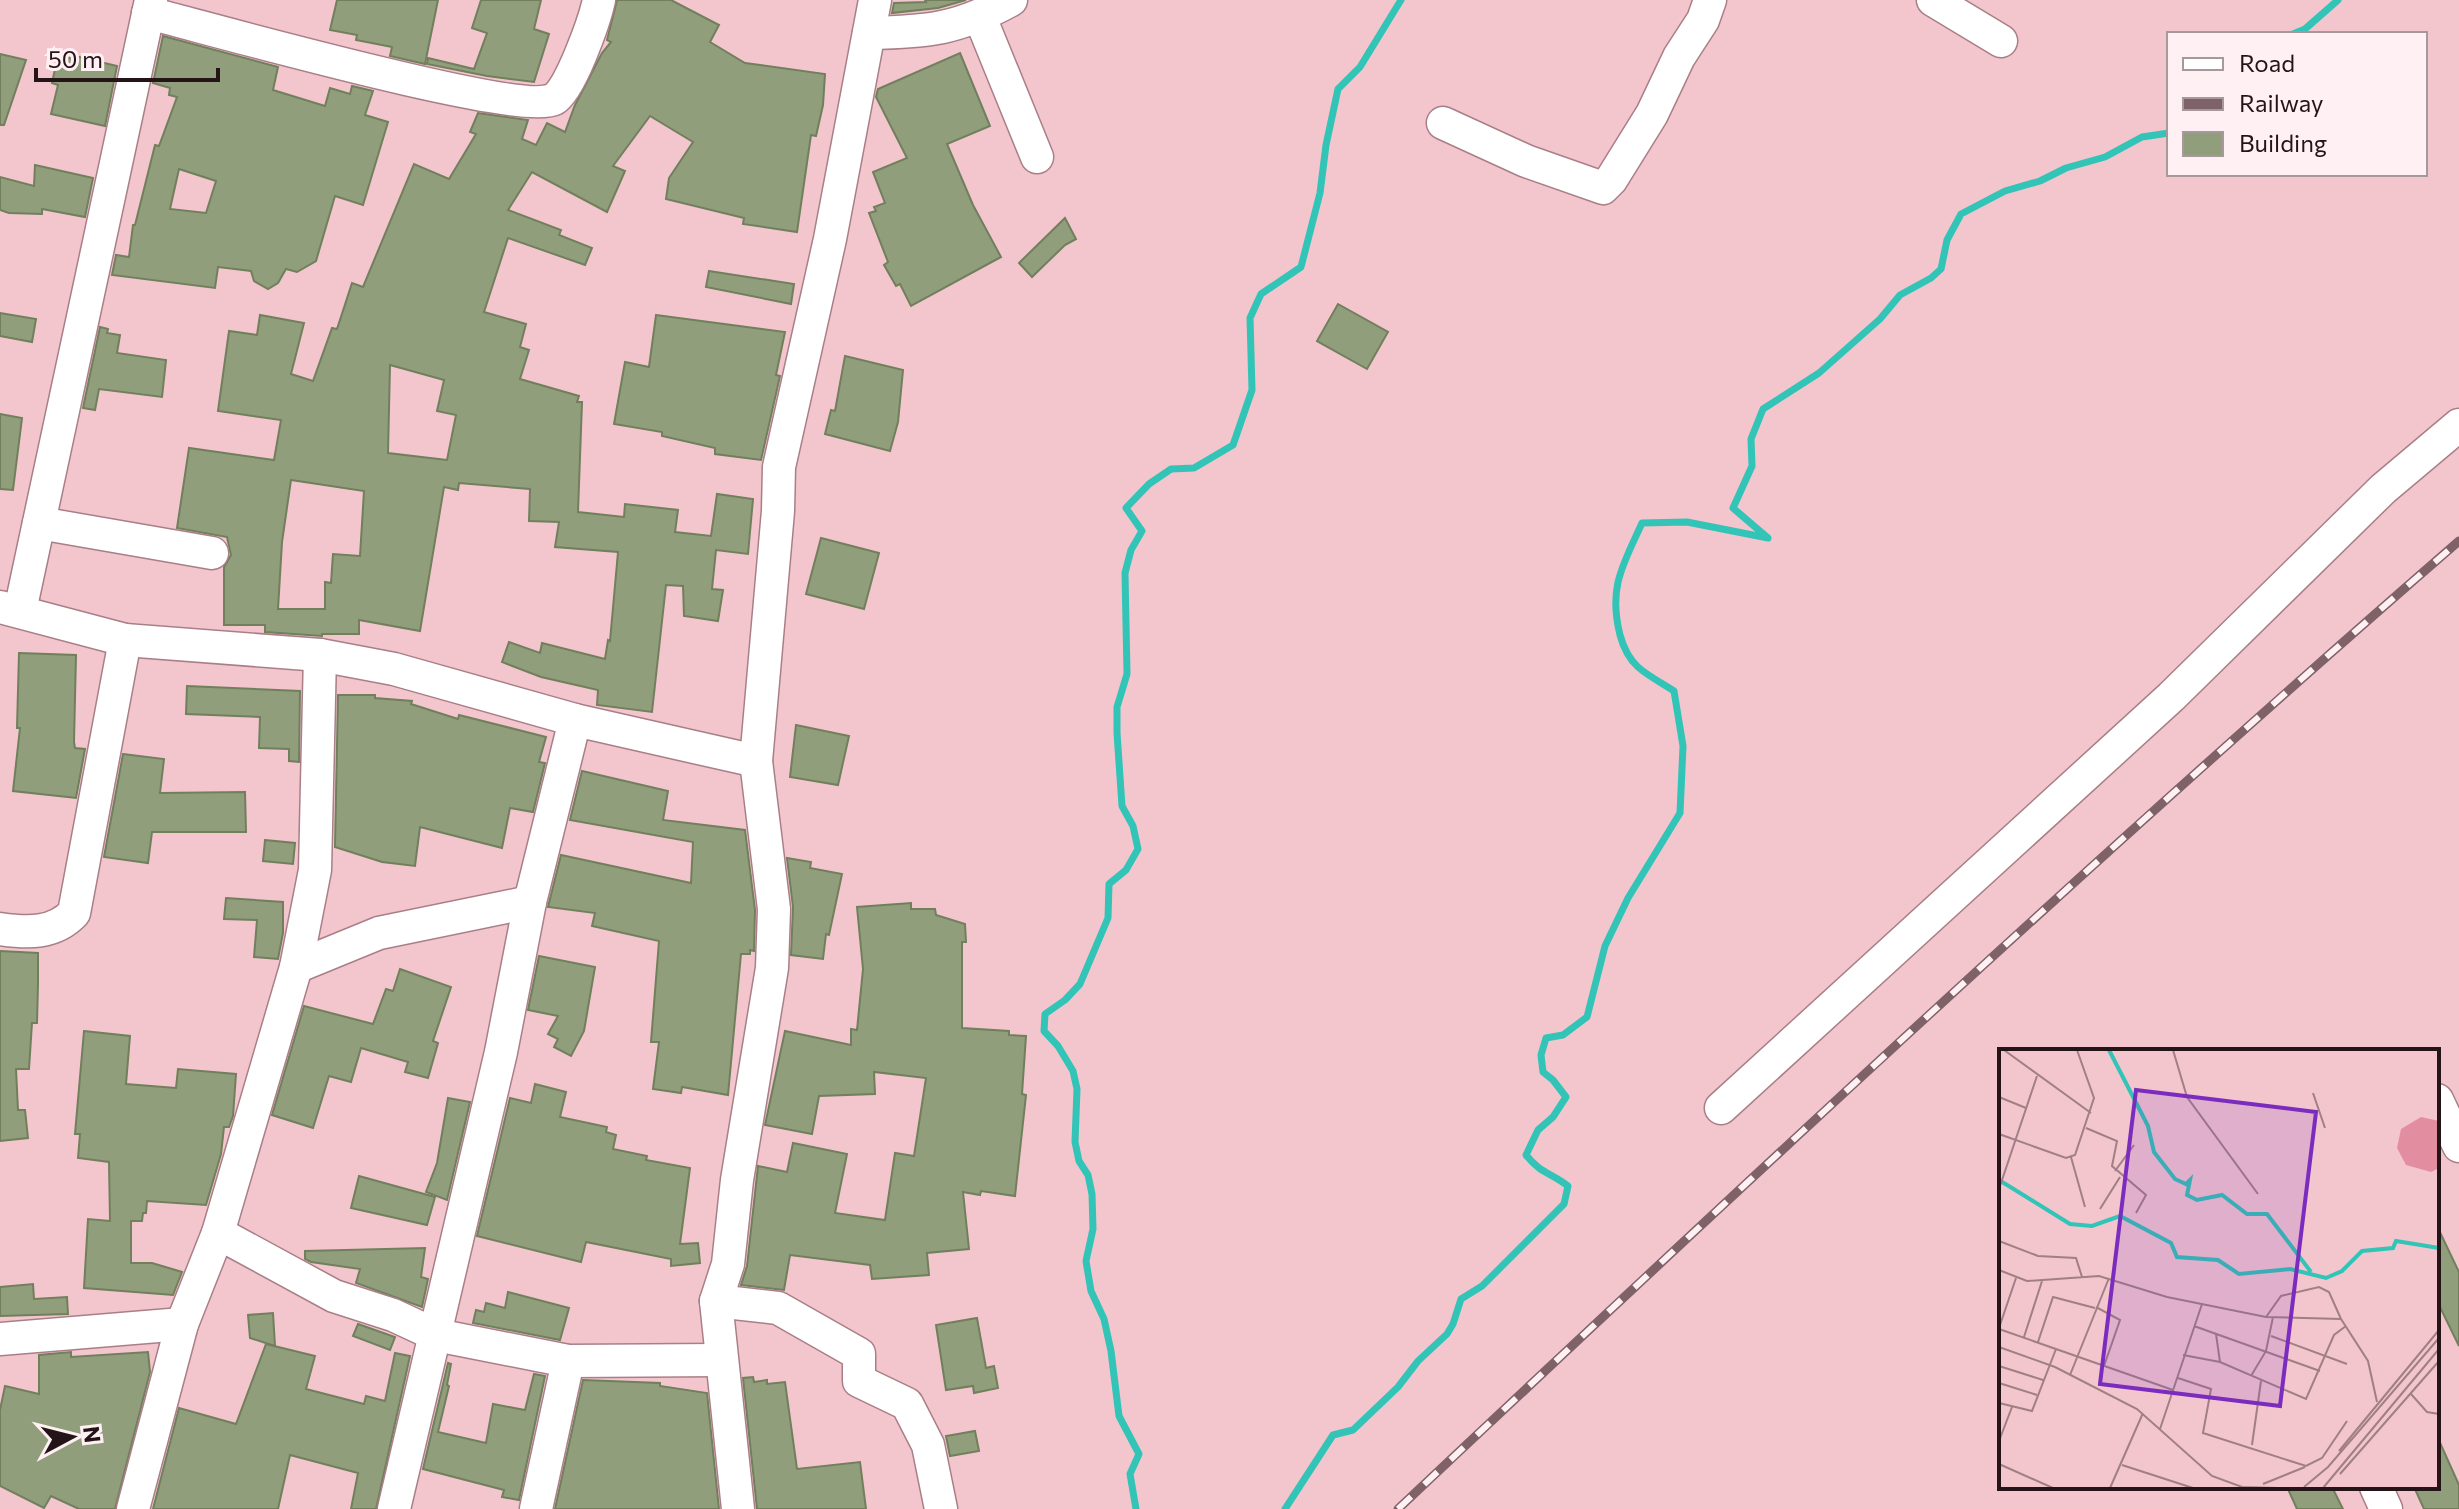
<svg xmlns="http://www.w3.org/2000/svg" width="2459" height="1509" viewBox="0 0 2459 1509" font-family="Commissioner,sans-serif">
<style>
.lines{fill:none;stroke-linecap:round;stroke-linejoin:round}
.stream{stroke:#31c4b7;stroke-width:7}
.building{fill:#909e7c;stroke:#717f5d;stroke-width:2;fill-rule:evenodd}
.minor-casing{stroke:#a97f87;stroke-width:35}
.minor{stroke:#fff;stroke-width:32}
.rail-casing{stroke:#7e6267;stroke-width:9}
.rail{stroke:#fff1f3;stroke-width:6;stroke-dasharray:18;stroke-linecap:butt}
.inset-river{fill:none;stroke:#31c4b7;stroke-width:4}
.inset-road{fill:none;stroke:#a07f85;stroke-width:2}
.view{fill:#7b2cbf;fill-opacity:0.15;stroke:#7b2cbf;stroke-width:4}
.inset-edge{fill:none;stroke:#241417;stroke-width:4}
</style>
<rect width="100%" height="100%" fill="#f3c6ce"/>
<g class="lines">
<g class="stream">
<path d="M2293,34L2305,29L2338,0"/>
<path d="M1136,1509L1130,1474L1139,1454L1119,1416L1111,1351L1104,1319L1091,1291L1086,1261L1093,1229L1092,1194L1088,1175L1079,1161L1075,1142L1077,1089L1073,1071L1058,1046L1044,1031L1045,1014L1065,1000L1080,984L1108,918L1109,884L1126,870L1138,849L1133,826L1122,806L1117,733V707L1127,674L1125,573L1131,550L1142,531L1126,508L1149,484L1171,469L1194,468L1233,445L1252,390L1250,318L1261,294L1301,267L1320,193L1326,145L1338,89L1360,67L1401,0"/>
<path d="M1285,1509L1333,1435L1353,1430L1398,1387L1418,1361L1447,1334L1453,1324L1461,1299L1482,1286L1564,1204L1568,1186C1550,1172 1541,1174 1526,1155L1538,1130L1553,1117L1566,1097L1553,1080L1543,1072L1541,1055L1546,1038L1563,1035L1587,1017L1605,946L1628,898L1680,813L1683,746L1674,691C1662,683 1648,676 1638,667C1628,658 1623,646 1620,635C1608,587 1623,565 1642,523L1687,522L1768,538L1733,508L1752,466L1751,439L1763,409L1819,373L1880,319L1900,295L1931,278L1941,269L1947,240L1961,214L2005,191L2040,181L2066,168L2105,157L2142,137L2169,133"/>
</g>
</g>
<g class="building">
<path d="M337,0H438L425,64L390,56L392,47L356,40L357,35L330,30Z"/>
<path d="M481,0H541L534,29L549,34L534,82L487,76L427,64L428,58L474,69L487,33L472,28Z"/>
<path d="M617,0H671L719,25L710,42L745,63L825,74L823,105L816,136L811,135L797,232L743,224L744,218L666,199L669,178L693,142L650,116L613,166L625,171L607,212L532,172L508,210L561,230L559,235L592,248L585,265L508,238L484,312L526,324L520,347L529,350L520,379L579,396L577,402H582L578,512L624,517L625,504L678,510L675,532L711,536L717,494L753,499L748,554L716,550L712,589L723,590L718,621L684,616L683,586L666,585L652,712L597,705L598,690L541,677L502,662L509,642L540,653L542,643L605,659L608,640L610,641L618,552L555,547L559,522L529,521L530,489L459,483L458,490L444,487L420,631L359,620V634H322V636L265,632V625H224V567L231,555L227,537L177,528L189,448L274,460L281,420L218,411L229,331L257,335L260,315L304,323L291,374L313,381L332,328L337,329L352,283L363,287L414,164L449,179L476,134L470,132L478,113L528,120L522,139L536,145L547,123L565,132L575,105L602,53L611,42L607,40ZM390,365L444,380L437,411L456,415L447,460L388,453ZM291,480L364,491L360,556L333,554L331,583L325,582V609H278L282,542Z"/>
<path d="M925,0H966L938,8L892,13L894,3L926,2Z"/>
<path d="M163,36L278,67L273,90L325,106L330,88L350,94L352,86L373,91L365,115L388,122L363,205L335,196L316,261L297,272L286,269L278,283L268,289L254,281L251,271L218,267L215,288L112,275L116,255L129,257L133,225H135L155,145L159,146L177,97L169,95L170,88L153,83ZM179,169L216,181L206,213L170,209Z"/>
<path d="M960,53L990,126L947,144L973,205L1001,257L911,306L900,284L896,286L884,265L888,262L869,213L876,211L874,207L885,203L873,172L907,158L876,97L878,89Z"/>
<path d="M0,54L26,60L4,125H0Z"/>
<path d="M58,55L74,59L75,56L117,66L105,126L51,114L58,85L52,83Z"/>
<path d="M35,165L93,178L85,217L42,209V214L9,213L0,210V177L34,186Z"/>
<path d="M1065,218L1076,239L1065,245L1032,277L1019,263Z"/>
<path d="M709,271L794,284L791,304L706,287Z"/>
<path d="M1338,304L1388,332L1367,369L1317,341Z"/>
<path d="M0,313L36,319L32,342L0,336Z"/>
<path d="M656,315L785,332L776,375L780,376L761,460L715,454V448L662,436V432L614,424L625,362L649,367Z"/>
<path d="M100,327L108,329L107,333L120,335L117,353L166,360L162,397L99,389L95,410L83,408Z"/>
<path d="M845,356L903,370L898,422L890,451L825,434L831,410L835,411Z"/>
<path d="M0,414L22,418L13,490L0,489Z"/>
<path d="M821,538L879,553L864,609L806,594Z"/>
<path d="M19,653L76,655L74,742L75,748L85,749L76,798L13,791L20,728H17Z"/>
<path d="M187,686L300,691L299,762L289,761V749L259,748L260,717L186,714Z"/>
<path d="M338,695H375V698L412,701L411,704L458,719L459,715L546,737L539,762L545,763L533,812L510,808L502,848L420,827L415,866L382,862L335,847Z"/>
<path d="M796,725L849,736L838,785L790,777Z"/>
<path d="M123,754L164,759L160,793L245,792L246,832H152L148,863L104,857Z"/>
<path d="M582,771L668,791L663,820L745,830L755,910L754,951L750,950V954H741L728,1095L682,1087L681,1093L653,1089L659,1042H651L659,941L592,926L595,913L548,907L561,855L691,883L693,842L570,820Z"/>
<path d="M265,840L295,843L293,864L263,861Z"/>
<path d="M787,858L811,862L810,868L842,874L829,935L826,934L823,959L791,955L793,907Z"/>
<path d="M226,898L283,902V933L278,959L254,957L257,920L224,919Z"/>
<path d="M911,903V909H935L936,915L965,924L966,942H962V1028L1009,1031V1035L1026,1036L1022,1094L1026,1095L1015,1196L981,1191L980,1195L963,1192L969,1249L927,1253L929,1275L872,1279L870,1265L790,1255L784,1290L741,1285L747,1266L758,1166L787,1172L793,1143L847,1154L835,1213L885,1220L895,1153L914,1156L926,1078L874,1072L875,1094L819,1096L812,1134L765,1125L785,1031L851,1045V1029L857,1030L863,969L857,907Z"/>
<path d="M0,951L38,953V984L37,1023H32L29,1069H16L18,1110H25L28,1138L0,1141Z"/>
<path d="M539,956L595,967L584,1031L571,1056L554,1047L558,1039L548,1034L558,1016L528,1010Z"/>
<path d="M400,969L451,987L433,1041L438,1043L428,1078L405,1072L408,1062L361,1048L351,1082L329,1076L313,1128L272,1115L304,1006L373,1024L386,989L393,991Z"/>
<path d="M84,1031L130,1036L126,1084L176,1088L178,1069L236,1074L233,1116L229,1127H224L221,1154L206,1205L147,1201L146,1213H143L142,1221H131V1263H152L182,1272L173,1295L84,1288L88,1219L110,1221L109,1162L78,1158L80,1134H75Z"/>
<path d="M535,1084L566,1092L560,1117L607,1127L606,1132L616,1135L613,1149L647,1156L646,1160L690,1168L680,1244L698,1243L700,1263L671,1266V1259L586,1242L581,1262L477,1236L510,1098L531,1103Z"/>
<path d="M448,1098L470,1102L447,1200L426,1192L437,1163Z"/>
<path d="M359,1176L435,1197L427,1225L351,1208Z"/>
<path d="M2437,1226L2459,1272V1346L2437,1301Z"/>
<path d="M425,1248L421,1277L428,1279L422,1307L356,1283L360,1269L311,1262L305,1259V1251Z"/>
<path d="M33,1284L34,1299L67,1297L68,1314L0,1316V1287Z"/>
<path d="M508,1292L569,1308L560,1340L473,1323L476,1310L484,1312L486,1303L505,1308Z"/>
<path d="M273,1313L275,1346L250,1338L248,1315Z"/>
<path d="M977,1318L986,1368L994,1366L998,1388L974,1393L973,1386L946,1390L936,1325Z"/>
<path d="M358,1324L395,1337L390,1350L353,1336Z"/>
<path d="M266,1344L315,1356L306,1389L364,1404L366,1396L385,1401L395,1353L410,1356L376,1509H351L358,1473L290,1455L278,1509H153L179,1408L236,1424Z"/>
<path d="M71,1352V1357L148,1352L150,1372L115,1509H79L51,1496L44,1508L0,1486V1410L5,1386L39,1394V1355Z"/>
<path d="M448,1363L451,1364L447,1385L449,1386L438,1432L486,1443L493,1404L525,1410L534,1374L545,1376L519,1500L502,1497L504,1490L423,1469Z"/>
<path d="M753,1377L754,1382L767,1380V1384L785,1382L797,1469L860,1462L866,1509H757L743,1378Z"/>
<path d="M583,1380L660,1383V1386L707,1393L719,1509H555Z"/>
<path d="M975,1431L979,1451L950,1456L946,1436Z"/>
<path d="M2437,1436L2459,1485V1509H2424L2414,1487H2437Z"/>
<path d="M2287,1487H2332L2343,1509H2297Z"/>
</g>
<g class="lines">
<defs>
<g id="minor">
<path d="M1933,0L2001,41"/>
<path d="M148,13C205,27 520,117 554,99C570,91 595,19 599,0"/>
<path d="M980,17L1037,157"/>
<path d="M869,33C928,32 958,29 1011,0"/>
<path d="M1443,123L1526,161L1603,188L1611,180L1652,114L1679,57L1703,20L1710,0"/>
<path d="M39,523L212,553"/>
<path d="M0,607L125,640L320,655L394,669L575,720L756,761"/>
<path d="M20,611L151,0"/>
<path d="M0,929C28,933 54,934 74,913L125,640"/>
<path d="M296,967L379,933L530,902"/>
<path d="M2437,1100L2459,1146"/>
<path d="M1721,1108L2171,697L2383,489L2459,425"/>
<path d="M218,1233L334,1296L393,1315L436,1335L568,1361L720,1360"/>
<path d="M716,1301L778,1308L859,1354V1381L907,1404L928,1445L941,1509"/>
<path d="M0,1339L182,1324"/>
<path d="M2376,1487L2386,1509"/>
<path d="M133,1509L182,1324L218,1233L296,967L315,870L320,655"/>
<path d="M394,1509L501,1052L530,902L575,720"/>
<path d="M536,1509L568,1361"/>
<path d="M738,1509L716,1301L728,1264L737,1180L772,968L774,909L756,761L778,511L779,467L830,239L875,0"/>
</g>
</defs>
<use href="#minor" class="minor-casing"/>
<use href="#minor" class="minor"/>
<defs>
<path id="rail" d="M1398,1509C1747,1181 2097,855 2459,541"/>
</defs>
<use href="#rail" class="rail-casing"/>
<use href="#rail" class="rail"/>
</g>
<g transform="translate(1999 1049)">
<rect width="440" height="440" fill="#f3c6ce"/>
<path d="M422,68L440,72V119L432,123L407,116L398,99L402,80Z" fill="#e38ea0"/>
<path class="inset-river" d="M110,1L149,77L155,103L176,130L187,135L191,131L188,146L198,151L223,146L248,165H268L312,223M0,131L71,175L93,177L121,167L172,194L178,208L219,211L240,225L291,220L327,229L343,222L363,202L394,199L397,192L440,199"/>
<path class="inset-road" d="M5,1L92,64M174,1L188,48L259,145M314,44L326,79M0,48L27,59M87,79L118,92L113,117L147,146L137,164M0,85L67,109L76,106L95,49L78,1M72,108L86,158M116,122L135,96M0,140L38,27M101,160L121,128M0,192L39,207L77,209L83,228M0,221L28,232L100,227L168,248L267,268L342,270L369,312L378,353M97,258L121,271L105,317M267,268L282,247L320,238L330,243L342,270M195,277L321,322M0,279L17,229M0,280L174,341M217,285L221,313M272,287L348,315M25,288L43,232M39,293L54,248L96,259M0,298L56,318L138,360L213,427L243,438L279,439M184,306L221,313L307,350L335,286L347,277M0,317L44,331M71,326L110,229M252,327L267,302L274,268M179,329L212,340L204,384L307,417L323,409L348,372M0,334L38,346M412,345L428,363L440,365M0,354L33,362L57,300M161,380L203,255M0,392L13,358M253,396L262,332M340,402L440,281M0,415L54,439M123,416L194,439M341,425L440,312M264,435L306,418M305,438L329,418L440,289M111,439L144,364M324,439L440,300"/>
<path class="view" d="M137,41L317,63L281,357L101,335Z"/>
<rect width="440" height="440" class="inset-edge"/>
</g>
<rect x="2167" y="32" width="260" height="144" fill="#fff1f3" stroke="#a7999b" stroke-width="2"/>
<rect x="2183" y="58" width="40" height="12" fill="#ffffff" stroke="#a7999b" stroke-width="2"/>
<text x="2239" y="72" font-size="24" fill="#241417">Road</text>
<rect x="2183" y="98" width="40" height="12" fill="#7e6267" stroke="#a7999b" stroke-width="2"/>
<text x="2239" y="112" font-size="24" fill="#241417">Railway</text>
<rect x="2183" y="132" width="40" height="24" fill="#909e7c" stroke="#a7999b" stroke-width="2"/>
<text x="2239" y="152" font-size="24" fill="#241417">Building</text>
<g transform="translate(72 1437) rotate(83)" stroke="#fff1f3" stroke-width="6" paint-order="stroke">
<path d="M0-6L14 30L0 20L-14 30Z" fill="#241417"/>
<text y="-12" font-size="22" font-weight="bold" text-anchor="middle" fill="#241417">N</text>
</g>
<path d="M36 68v12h182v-12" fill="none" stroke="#241417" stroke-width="4"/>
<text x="48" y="68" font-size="24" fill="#241417" stroke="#fff1f3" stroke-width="6" paint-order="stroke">50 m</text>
</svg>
